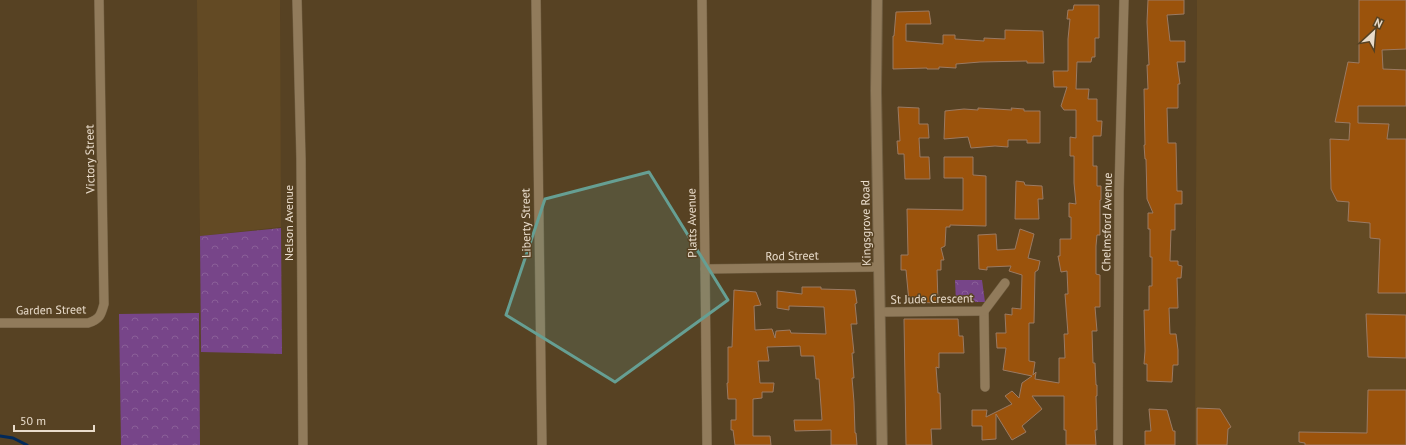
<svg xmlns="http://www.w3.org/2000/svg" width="1406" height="445" viewBox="0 0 1406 445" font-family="'PT Sans',sans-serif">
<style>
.built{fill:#634a24}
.forest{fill:url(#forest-crowns)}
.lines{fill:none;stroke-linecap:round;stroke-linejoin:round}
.stream{stroke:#022959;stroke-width:3}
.building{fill:#9b530c;stroke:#9b7a62}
.minor-casing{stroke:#705e42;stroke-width:10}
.secondary-casing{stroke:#705e42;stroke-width:12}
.minor{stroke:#917b5b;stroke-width:9}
.secondary{stroke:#917b5b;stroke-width:10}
.marked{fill:#669f93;fill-opacity:0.2;stroke:#669f93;stroke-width:3;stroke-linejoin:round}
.labels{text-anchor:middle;stroke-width:3;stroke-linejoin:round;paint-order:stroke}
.street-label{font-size:12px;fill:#e9dccb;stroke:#574223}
</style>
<defs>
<pattern id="forest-crowns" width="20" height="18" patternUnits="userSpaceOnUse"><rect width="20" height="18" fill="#774589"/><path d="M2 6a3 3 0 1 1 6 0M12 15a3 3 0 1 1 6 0" fill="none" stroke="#8a5f98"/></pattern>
</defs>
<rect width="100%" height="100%" fill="#574223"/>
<g class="built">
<path d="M197,0H280L281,227L200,236Z"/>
<path d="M1197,0H1406V445H1195Z"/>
</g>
<g class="forest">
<path d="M281,228L282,354L201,352L200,236Z"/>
<path d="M955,280H982L985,302H956Z"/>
<path d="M199,313L200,445H121L119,314Z"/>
</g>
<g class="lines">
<path class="stream" d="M0,436L13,438L27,445"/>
</g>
<g class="building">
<path d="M1148,0H1184V14L1167,15L1170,41H1185V62H1177L1180,84H1178V108H1167L1168,143H1176L1177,191H1182V204H1175V230H1171L1170,261H1178V265L1182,266L1181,278H1177L1178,308H1169L1170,334H1176L1178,350V365H1173L1172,382L1147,381V364H1144L1145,351L1144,310H1149V286H1152V257H1150V229H1148V213H1153L1147,199L1146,159H1145L1144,145H1145L1144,89H1148L1147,65H1149L1147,22Z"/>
<path d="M1359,0H1406V49L1382,50L1383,69L1406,70V106H1358V123L1389,124L1387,139H1406V293H1378L1380,239L1370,238V223L1348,221L1349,202L1337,201L1331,189L1330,139L1349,140L1350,123L1335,122L1348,62L1359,63Z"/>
<path d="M1074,5H1099V38H1095V57H1092L1091,62H1077L1076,89H1089L1088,99H1097V121H1102L1101,136H1093V166H1097V186H1101V200H1100V235H1097L1096,246V274L1100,275V307H1095L1097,331H1092L1093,363H1095L1096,385H1097V396H1096L1097,430H1095L1096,445H1066V430H1064V396H1032L1042,409L1022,426L1026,432L1012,440L996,414V439L982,440V426H972V410H987L986,417L1012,404L1005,396L1012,391L1019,398L1022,383L1032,376L1003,370L1006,348H997L996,333H1006L1005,314L1012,315V308L1021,309L1022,275L1009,271L1011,266L987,267V270L979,269L978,235L996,234L997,250L1015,249L1020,229L1034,234L1028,258L1040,261L1038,270L1035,272L1034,323H1029V361L1035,362L1033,375L1036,372L1035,379L1059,383V358H1065L1064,334H1068L1065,294H1068L1067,271L1061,272L1058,256H1060V239H1071V217H1069V203L1076,204L1074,183V156H1070V137L1076,138V110H1064L1061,106L1067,87H1054L1053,71H1068V39L1070,19H1067L1068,10H1073Z"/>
<path d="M929,11L931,24H906V41L943,44V35H955V39L984,41V38L1005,39V30L1043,31L1044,63H1027V61L980,62L956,64V68L939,67V69H927V68L893,69V36H894L896,12Z"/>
<path d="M898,107L919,108V124H928L929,138H919L920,157H929L930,179H905L904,154H898L897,141H900Z"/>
<path d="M978,108L1012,110L1011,108L1024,109V111H1040V143H1027V140H1008V147L995,146L971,148L968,137L944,139L945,111L964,109L978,110Z"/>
<path d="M944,157H973V175L986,176V226L950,225V227H946L945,246L941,248L944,260H941V270H937L938,303L909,302L906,270H901V255H908L907,209L963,210V178H944Z"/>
<path d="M1016,181L1024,182L1025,185L1042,186L1043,199H1038L1039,219H1015Z"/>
<path d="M802,287H821V289L855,290L857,303L855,304L857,324H851L854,353H852L854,378H852L854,402L855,433H856L857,445H831V430L795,431L794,420H822L819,379H816L814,356H801L800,346L767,347L769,361H758L760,383H774L773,392H762V398L753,399V436H770L771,445H735L733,430H731V420H736V399H728L727,383H728V347H732L734,290L756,292L761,305L754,306L755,330L772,329L775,338L776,331L790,330L791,333L826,334L824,307L789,306V310L777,308V291L802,294Z"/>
<path d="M1366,314L1406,315V358L1368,357Z"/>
<path d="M904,319H958L959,336H963L964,353H939V368L936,367L938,393H940L941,429H931L932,445H906Z"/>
<path d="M1368,390H1406V445H1305V443L1299,442V432L1367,433Z"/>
<path d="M1197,408L1220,409L1231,427L1228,429L1227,445H1197Z"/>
<path d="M1149,409L1167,410L1173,431H1175V445H1145V431H1151Z"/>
</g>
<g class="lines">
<defs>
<g id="minor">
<path d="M297,0L301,159L303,445"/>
<path d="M536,0L542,445"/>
<path d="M702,0L707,445"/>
<path d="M705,269L879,267"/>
<path d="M984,311L985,387"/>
<path d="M880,312L984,311L1005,283"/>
<path d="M0,323H88C100,319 101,315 104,304L99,0"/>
<path d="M1118,445L1119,192L1124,0"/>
</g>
<path id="secondary" d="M877,0L876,91L882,445"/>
</defs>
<use href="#minor" class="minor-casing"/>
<use href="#secondary" class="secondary-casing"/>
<use href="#minor" class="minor"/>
<use href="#secondary" class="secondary"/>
</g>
<path class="marked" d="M649,172L728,300L615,382L506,315L545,199Z"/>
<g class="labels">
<g class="street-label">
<text transform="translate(90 159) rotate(-91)" y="4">Victory Street</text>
<text transform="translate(1107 222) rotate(-89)" y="4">Chelmsford Avenue</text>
<text transform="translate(289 223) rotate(-90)" y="4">Nelson Avenue</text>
<text transform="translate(526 223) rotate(-91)" y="4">Liberty Street</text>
<text transform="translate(692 223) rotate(-91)" y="4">Platts Avenue</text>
<text transform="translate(866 223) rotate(-91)" y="4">Kingsgrove Road</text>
<text transform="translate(792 256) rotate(-1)" y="4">Rod Street</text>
<text transform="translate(932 299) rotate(-1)" y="4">St Jude Crescent</text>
<text transform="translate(51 310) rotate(-1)" y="4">Garden Street</text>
</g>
</g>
<g transform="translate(1374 32) rotate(26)" stroke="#574223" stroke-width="3" paint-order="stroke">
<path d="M0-3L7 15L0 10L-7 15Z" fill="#e9dccb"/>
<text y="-6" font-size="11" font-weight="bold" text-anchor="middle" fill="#e9dccb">N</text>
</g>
<path d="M14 425v6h80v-6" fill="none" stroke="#e9dccb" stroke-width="2"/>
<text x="20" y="425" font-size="12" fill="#e9dccb" stroke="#574223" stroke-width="3" paint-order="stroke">50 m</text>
</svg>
